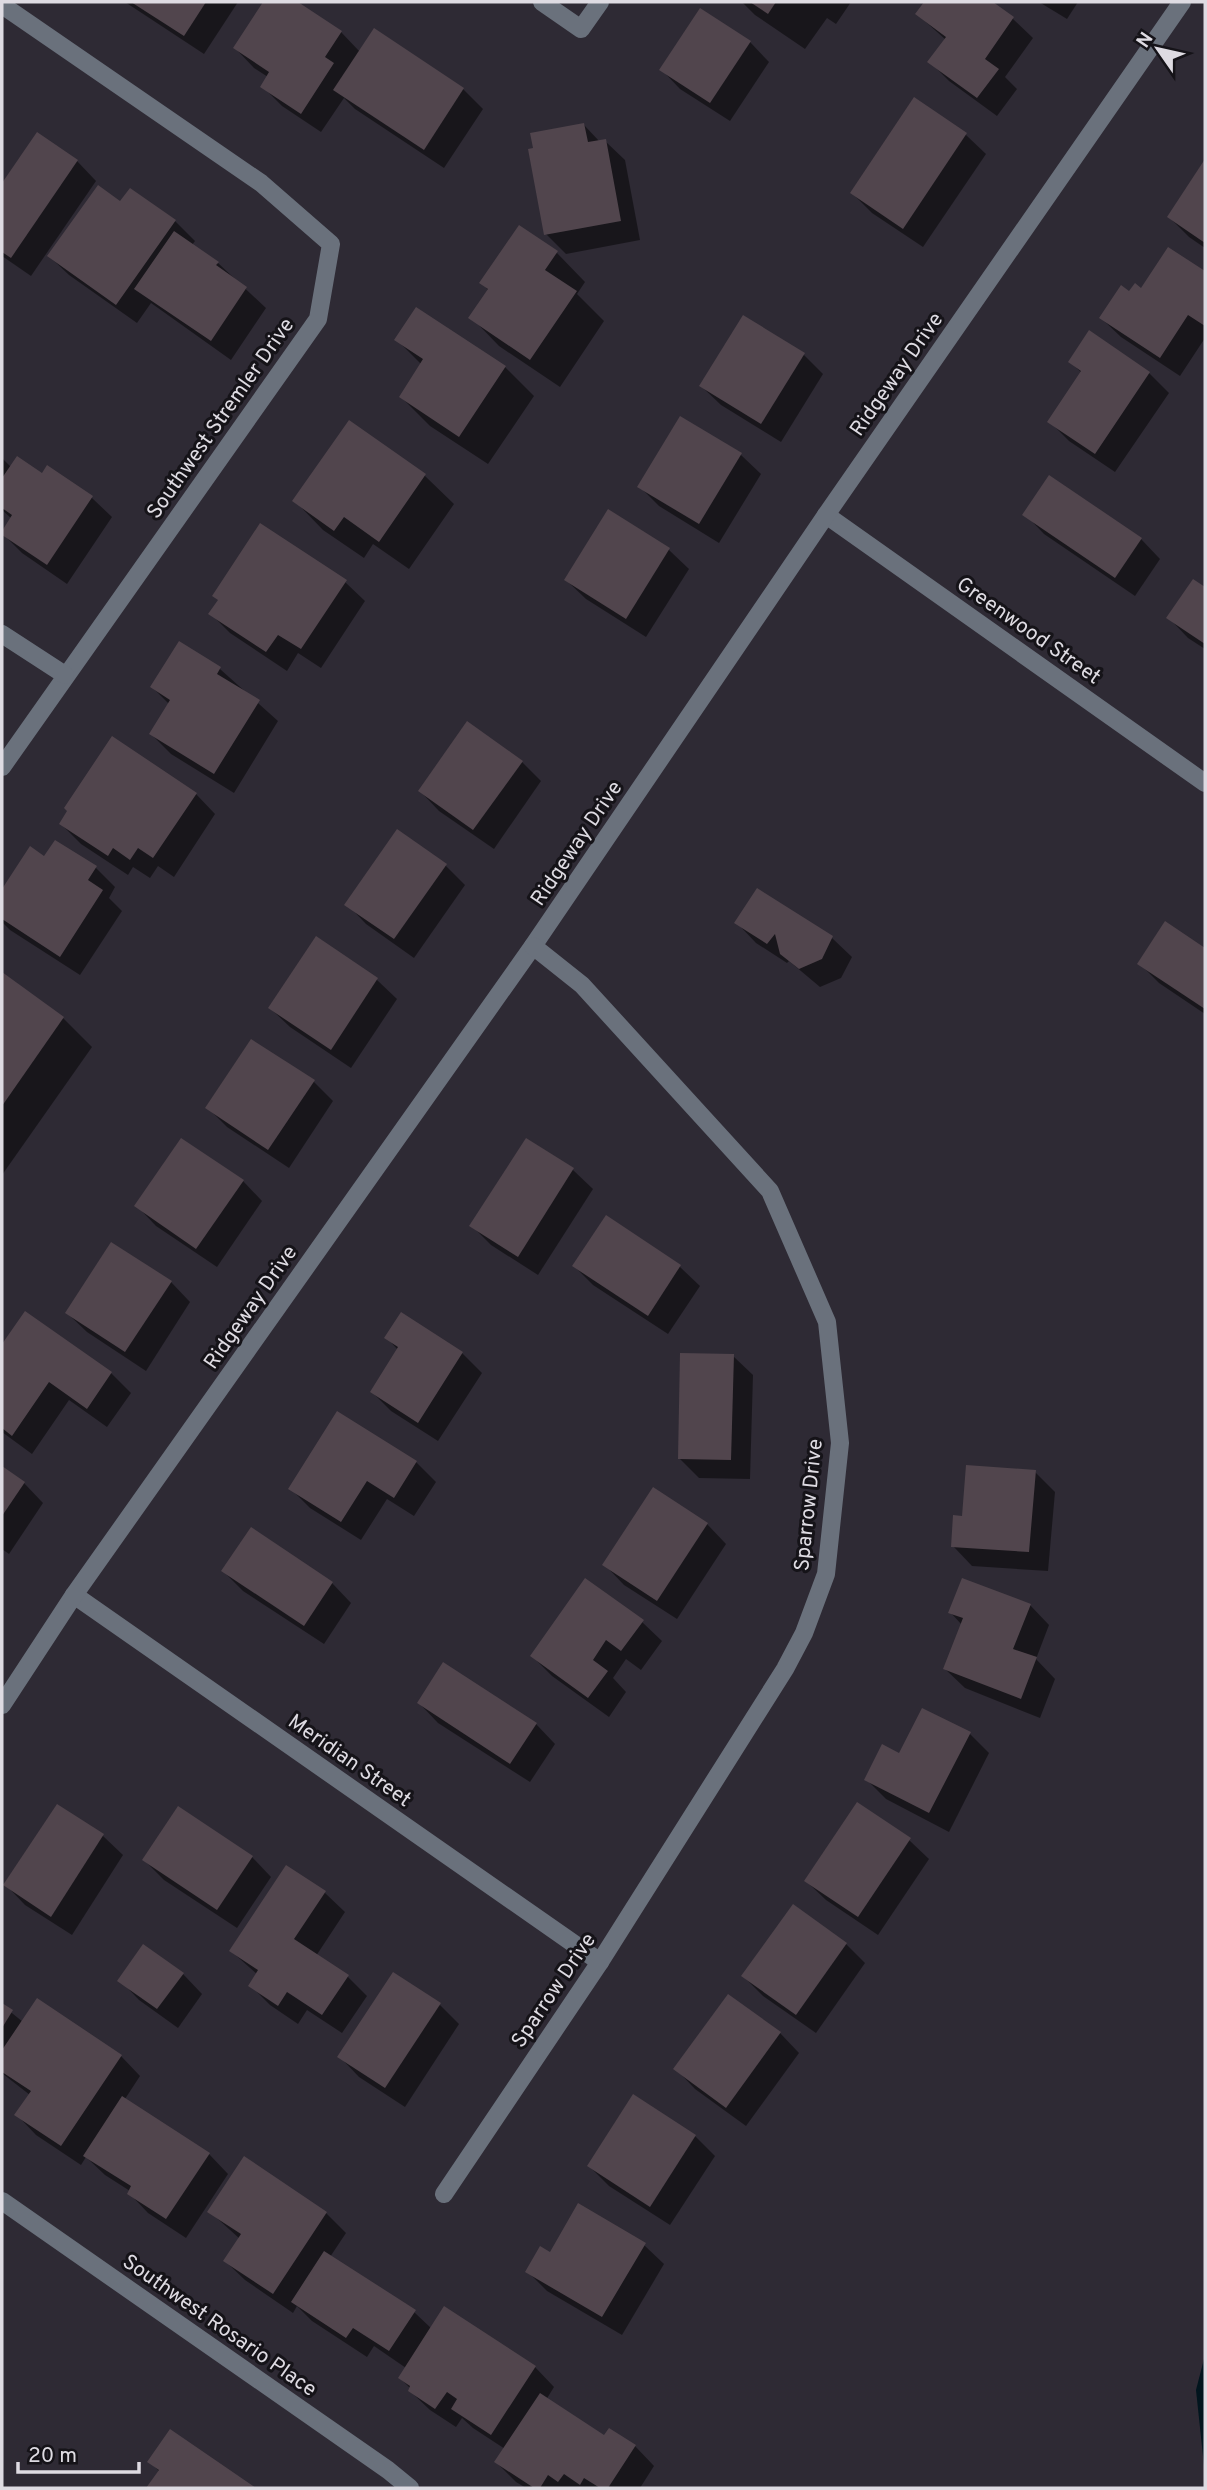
<svg xmlns="http://www.w3.org/2000/svg" width="1207" height="2490" viewBox="0 0 1207 2490" font-family="Overpass,sans-serif">
<style>
.water{fill:#01151e}
.shadow{fill:#0007}
.building{fill:#51454d}
.lines{fill:none;stroke-linecap:round;stroke-linejoin:round}
.minor{stroke:#6a717c;stroke-width:18}
.labels{text-anchor:middle;stroke-width:6;stroke-linejoin:round;paint-order:stroke}
.street-label{font-size:21px;fill:#dedbe2;stroke:#151318}
</style>
<rect width="100%" height="100%" fill="#2e2a34"/>
<path class="water" d="M1205,2355V2475L1196,2390Z"/>
<g class="shadow">
<path d="M125,2H238L204,54Z"/>
<path d="M266,2H295L341,32L360,52L463,89L483,109L444,168L355,109L344,98L321,132L282,106L262,86L268,77L254,68L235,48Z"/>
<path d="M742,2H851L836,24L827,18L805,49L755,15Z"/>
<path d="M926,2H990L1013,19L1033,38L1005,77L1017,89L997,116L949,81L930,62L946,40L917,14Z"/>
<path d="M1039,2H1078L1067,19Z"/>
<path d="M750,42L769,62L730,121L680,89L661,69Z"/>
<path d="M914,100L966,135L986,154L923,247L872,213L852,193Z"/>
<path d="M584,125L600,142L605,141L625,160L640,240L566,254L546,234Z"/>
<path d="M38,134L77,161L96,181L31,276L2,256V186Z"/>
<path d="M1205,163V248L1189,237L1169,217Z"/>
<path d="M130,190L175,221L195,241L192,245L218,263L266,308L231,360L151,303L137,323L69,275L49,256L121,203Z"/>
<path d="M1169,249L1205,273V338L1180,376L1121,337L1101,318L1130,293L1142,290Z"/>
<path d="M557,253L585,282L577,294L604,321L560,387L499,346L471,317L489,291L482,283Z"/>
<path d="M1089,333L1149,373L1169,393L1115,472L1069,441L1049,421L1082,373L1070,362Z"/>
<path d="M397,340L505,367L534,396L488,464L430,426L401,397L422,365Z"/>
<path d="M804,355L823,374L781,442L721,405L701,386Z"/>
<path d="M680,418L741,455L761,474L719,543L659,506L639,486Z"/>
<path d="M350,423L425,476L454,504L409,569L373,544L364,558L323,530L295,501Z"/>
<path d="M2,458L11,467L43,475L48,468L92,498L112,517L67,584L22,553L2,533L12,519L2,510Z"/>
<path d="M609,512L669,550L689,569L646,637L586,599L566,580Z"/>
<path d="M1025,514L1141,539L1160,559L1135,596L1044,534Z"/>
<path d="M1194,581L1205,589V649L1188,638L1169,618Z"/>
<path d="M345,582L365,601L321,668L298,653L287,671L230,633L211,614L219,601Z"/>
<path d="M179,644L220,669L278,721L234,793L171,754L151,734L169,704L152,687Z"/>
<path d="M522,762L541,781L494,849L439,811L420,791Z"/>
<path d="M196,794L215,814L174,877L158,866L150,878L133,867L128,875L81,844L61,824Z"/>
<path d="M30,849L45,858L96,868L115,887L109,898L122,911L80,975L10,930L2,922V893Z"/>
<path d="M445,865L465,885L414,958L366,924L347,904Z"/>
<path d="M737,923L832,938L852,957L841,978L820,987L789,961L787,963L756,943Z"/>
<path d="M1165,924L1205,950V1014L1159,983L1139,963Z"/>
<path d="M317,939L377,980L397,999L351,1068L290,1027L270,1008Z"/>
<path d="M2,974L63,1018L92,1047L2,1175Z"/>
<path d="M313,1081L333,1101L289,1168L227,1127L208,1108Z"/>
<path d="M527,1140L573,1170L593,1189L538,1275L491,1245L472,1226Z"/>
<path d="M243,1181L262,1201L217,1267L156,1226L137,1206Z"/>
<path d="M606,1218L680,1267L700,1286L668,1334L593,1285L574,1266Z"/>
<path d="M171,1282L190,1302L146,1371L87,1332L67,1313Z"/>
<path d="M25,1313L111,1373L131,1393L107,1427L69,1400L32,1454L2,1432V1347Z"/>
<path d="M387,1338L462,1353L482,1373L438,1441L391,1411L372,1392L398,1350Z"/>
<path d="M733,1356L753,1375L750,1479L699,1478L679,1458Z"/>
<path d="M338,1413L416,1462L436,1482L414,1516L387,1499L361,1540L310,1508L290,1488Z"/>
<path d="M2,1468L24,1483L43,1503L9,1554L2,1549Z"/>
<path d="M1035,1472L1055,1492L1048,1571L972,1566L953,1546L964,1518Z"/>
<path d="M707,1524L726,1544L677,1619L624,1585L605,1565Z"/>
<path d="M223,1571L332,1583L351,1603L324,1644L243,1591Z"/>
<path d="M1030,1605L1049,1625L1036,1659L1055,1679L1040,1718L965,1688L945,1669L962,1625L950,1612Z"/>
<path d="M642,1622L662,1641L641,1670L626,1659L613,1678L626,1692L609,1717L552,1676L532,1656Z"/>
<path d="M419,1703L536,1724L555,1744L530,1782L438,1723Z"/>
<path d="M970,1734L989,1753L949,1832L886,1799L866,1779L900,1755Z"/>
<path d="M57,1806L103,1836L123,1855L72,1935L25,1905L6,1885Z"/>
<path d="M909,1840L929,1859L878,1935L826,1900L806,1881Z"/>
<path d="M252,1857L271,1877L237,1928L164,1880L144,1860Z"/>
<path d="M286,1867L325,1893L345,1912L316,1956L348,1977L367,1996L342,2033L307,2010L298,2024L270,2005L250,1985L258,1975L231,1951Z"/>
<path d="M846,1944L865,1963L816,2033L763,1996L743,1976Z"/>
<path d="M183,1974L202,1994L178,2028L139,2000L120,1980Z"/>
<path d="M2,2005L23,2022L121,2056L140,2076L125,2099L209,2154L228,2174L186,2238L148,2213L129,2193L130,2191L105,2175L86,2157L81,2165L36,2135L17,2115L30,2095L3,2074L2,2076Z"/>
<path d="M440,2005L459,2024L405,2107L359,2077L340,2057Z"/>
<path d="M780,2033L799,2053L746,2126L695,2089L676,2069Z"/>
<path d="M695,2136L715,2156L670,2225L609,2186L589,2166Z"/>
<path d="M245,2158L326,2213L346,2233L330,2257L414,2312L432,2329L535,2367L554,2387L546,2400L604,2438L635,2446L654,2466L640,2488H526L516,2482L496,2462L505,2449L473,2428L462,2418L456,2427L430,2410L410,2391L411,2389L400,2378L406,2368L374,2346L367,2357L312,2321L297,2306L293,2313L245,2280L225,2261L240,2239L209,2211Z"/>
<path d="M644,2245L664,2264L622,2335L547,2291L528,2272L550,2254Z"/>
<path d="M171,2432L253,2488H148L159,2471L150,2462Z"/>
</g>
<g class="building">
<path d="M131,2H206L184,36Z"/>
<path d="M263,2H298L342,31L325,57L334,63L301,114L260,87L269,72L233,48Z"/>
<path d="M750,2H776L768,14Z"/>
<path d="M924,2H993L1014,17L985,59L999,69L977,98L927,62L946,37L915,14Z"/>
<path d="M700,8L751,41L710,103L659,70Z"/>
<path d="M374,28L464,88L424,150L333,90Z"/>
<path d="M914,97L967,133L903,229L850,193Z"/>
<path d="M584,123L588,142L606,139L621,221L544,235L528,149L533,148L530,133Z"/>
<path d="M37,132L78,160L11,258L2,252V183Z"/>
<path d="M1205,159V243L1167,217Z"/>
<path d="M98,185L120,201L130,188L176,220L116,305L47,256Z"/>
<path d="M519,225L558,251L545,270L577,291L530,360L468,318L488,289L479,283Z"/>
<path d="M174,231L219,262L216,265L247,287L211,341L134,289Z"/>
<path d="M1168,247L1205,271V326L1188,315L1160,358L1099,318L1121,285L1129,291L1135,283L1141,288Z"/>
<path d="M416,307L506,366L459,437L399,397L423,359L394,340Z"/>
<path d="M743,315L805,353L761,424L699,386Z"/>
<path d="M1089,330L1150,372L1095,454L1047,422L1081,371L1068,362Z"/>
<path d="M680,416L742,453L699,524L637,487Z"/>
<path d="M349,420L426,474L379,542L344,517L334,531L292,501Z"/>
<path d="M17,456L42,473L47,465L93,496L47,565L2,535V531L12,515L2,508V478Z"/>
<path d="M1049,475L1142,538L1115,578L1022,515Z"/>
<path d="M608,509L670,548L626,619L564,580Z"/>
<path d="M260,523L347,580L301,649L278,635L266,652L208,614L218,600L212,596Z"/>
<path d="M1193,579L1205,587V644L1166,618Z"/>
<path d="M179,641L221,667L217,674L260,700L214,774L149,734L170,700L150,687Z"/>
<path d="M467,721L523,761L473,830L418,791Z"/>
<path d="M112,736L197,793L153,858L138,848L130,860L113,848L108,856L59,824L67,811L64,808Z"/>
<path d="M397,829L447,864L394,939L344,905Z"/>
<path d="M55,840L97,866L88,880L103,890L60,957L2,919V889L30,846L44,856Z"/>
<path d="M757,888L833,936L822,959L799,969L780,954L775,934L767,944L734,923Z"/>
<path d="M1165,921L1205,948V1009L1137,964Z"/>
<path d="M316,936L378,978L331,1050L268,1008Z"/>
<path d="M2,972L64,1017L2,1106Z"/>
<path d="M251,1039L315,1080L268,1150L205,1108Z"/>
<path d="M181,1138L244,1180L196,1249L134,1206Z"/>
<path d="M526,1138L574,1168L518,1257L469,1226Z"/>
<path d="M606,1215L681,1265L648,1316L572,1266Z"/>
<path d="M111,1242L172,1281L125,1352L65,1313Z"/>
<path d="M25,1311L112,1372L87,1409L49,1382L12,1436L2,1428V1344Z"/>
<path d="M401,1312L463,1352L418,1423L370,1392L398,1347L384,1338Z"/>
<path d="M680,1353L734,1354L731,1460L678,1459Z"/>
<path d="M337,1411L417,1461L394,1498L367,1481L341,1522L288,1489Z"/>
<path d="M966,1465L1036,1470L1029,1552L951,1547L953,1515L962,1516Z"/>
<path d="M2,1466L25,1482L2,1516Z"/>
<path d="M653,1487L708,1523L657,1601L602,1565Z"/>
<path d="M251,1527L333,1582L304,1626L221,1571Z"/>
<path d="M585,1578L644,1620L621,1651L606,1640L593,1660L608,1671L588,1698L530,1656Z"/>
<path d="M962,1578L1031,1604L1013,1649L1037,1657L1021,1699L943,1669L963,1618L948,1613Z"/>
<path d="M443,1662L537,1723L510,1764L417,1703Z"/>
<path d="M922,1708L971,1732L929,1813L864,1780L882,1744L899,1753Z"/>
<path d="M857,1802L911,1838L858,1917L804,1881Z"/>
<path d="M57,1804L104,1834L51,1917L3,1885Z"/>
<path d="M178,1806L253,1856L217,1910L142,1860Z"/>
<path d="M286,1865L326,1891L294,1939L349,1975L322,2015L287,1992L278,2006L248,1986L258,1970L229,1951Z"/>
<path d="M793,1904L847,1943L796,2015L741,1976Z"/>
<path d="M143,1944L184,1973L157,2009L117,1981Z"/>
<path d="M393,1972L441,2003L385,2088L337,2057Z"/>
<path d="M728,1994L781,2032L726,2108L673,2069Z"/>
<path d="M37,1998L122,2055L61,2146L14,2115L31,2091L2,2072V2050Z"/>
<path d="M2,2003L13,2010L2,2028Z"/>
<path d="M633,2094L696,2135L650,2207L587,2166Z"/>
<path d="M122,2096L210,2153L166,2219L127,2194L131,2186L83,2156Z"/>
<path d="M244,2156L327,2212L273,2294L223,2261L241,2234L207,2212Z"/>
<path d="M578,2203L646,2243L602,2317L525,2272L540,2246L550,2252Z"/>
<path d="M324,2251L416,2310L389,2351L353,2328L346,2338L291,2302Z"/>
<path d="M444,2306L536,2366L491,2435L451,2409L457,2399L447,2392L435,2409L408,2391L410,2386L398,2378Z"/>
<path d="M540,2393L604,2435L609,2428L636,2445L608,2488H600L584,2478L580,2485L564,2474L558,2482L548,2475L540,2488H534L494,2462Z"/>
<path d="M170,2429L256,2488H146L159,2470L147,2462Z"/>
</g>
<g class="lines">
<g class="minor">
<path d="M542,2L581,29L600,2"/>
<path d="M2,5L261,183L331,244L318,319L2,767"/>
<path d="M826,515L1205,783"/>
<path d="M2,634L65,675"/>
<path d="M74,1595L600,1962"/>
<path d="M2,1705L74,1595L533,946L826,515L1182,2"/>
<path d="M444,2194L600,1962L785,1669L804,1633L826,1574L840,1443L827,1322L770,1191L582,985L533,946"/>
<path d="M2,2201L388,2470L410,2488"/>
</g>
</g>
<g class="labels">
<g class="street-label">
<text transform="translate(896 374) rotate(-55)" y="7">Ridgeway Drive</text>
<text transform="translate(220 418) rotate(-55)" y="7">Southwest Stremler Drive</text>
<text transform="translate(1029 630) rotate(35)" y="7">Greenwood Street</text>
<text transform="translate(576 843) rotate(-56)" y="7">Ridgeway Drive</text>
<text transform="translate(250 1307) rotate(-55)" y="7">Ridgeway Drive</text>
<text transform="translate(808 1505) rotate(-84)" y="7">Sparrow Drive</text>
<text transform="translate(350 1760) rotate(35)" y="7">Meridian Street</text>
<text transform="translate(553 1990) rotate(-56)" y="7">Sparrow Drive</text>
<text transform="translate(220 2325) rotate(35)" y="7">Southwest Rosario Place</text>
</g>
</g>
<rect width="1207" height="2490" fill="none" stroke="#dedbe2" stroke-width="7"/>
<g transform="translate(1158 49) rotate(304)" stroke="#151318" stroke-width="5" paint-order="stroke">
<path d="M0-5L12 26L0 18L-12 26Z" fill="#dedbe2"/>
<text y="-10" font-size="19" font-weight="bold" text-anchor="middle" fill="#dedbe2">N</text>
</g>
<path d="M18 2462v10h121v-10" fill="none" stroke="#dedbe2" stroke-width="3.5"/>
<text x="28" y="2462" font-size="21" fill="#dedbe2" stroke="#151318" stroke-width="5" paint-order="stroke">20 m</text>
</svg>
